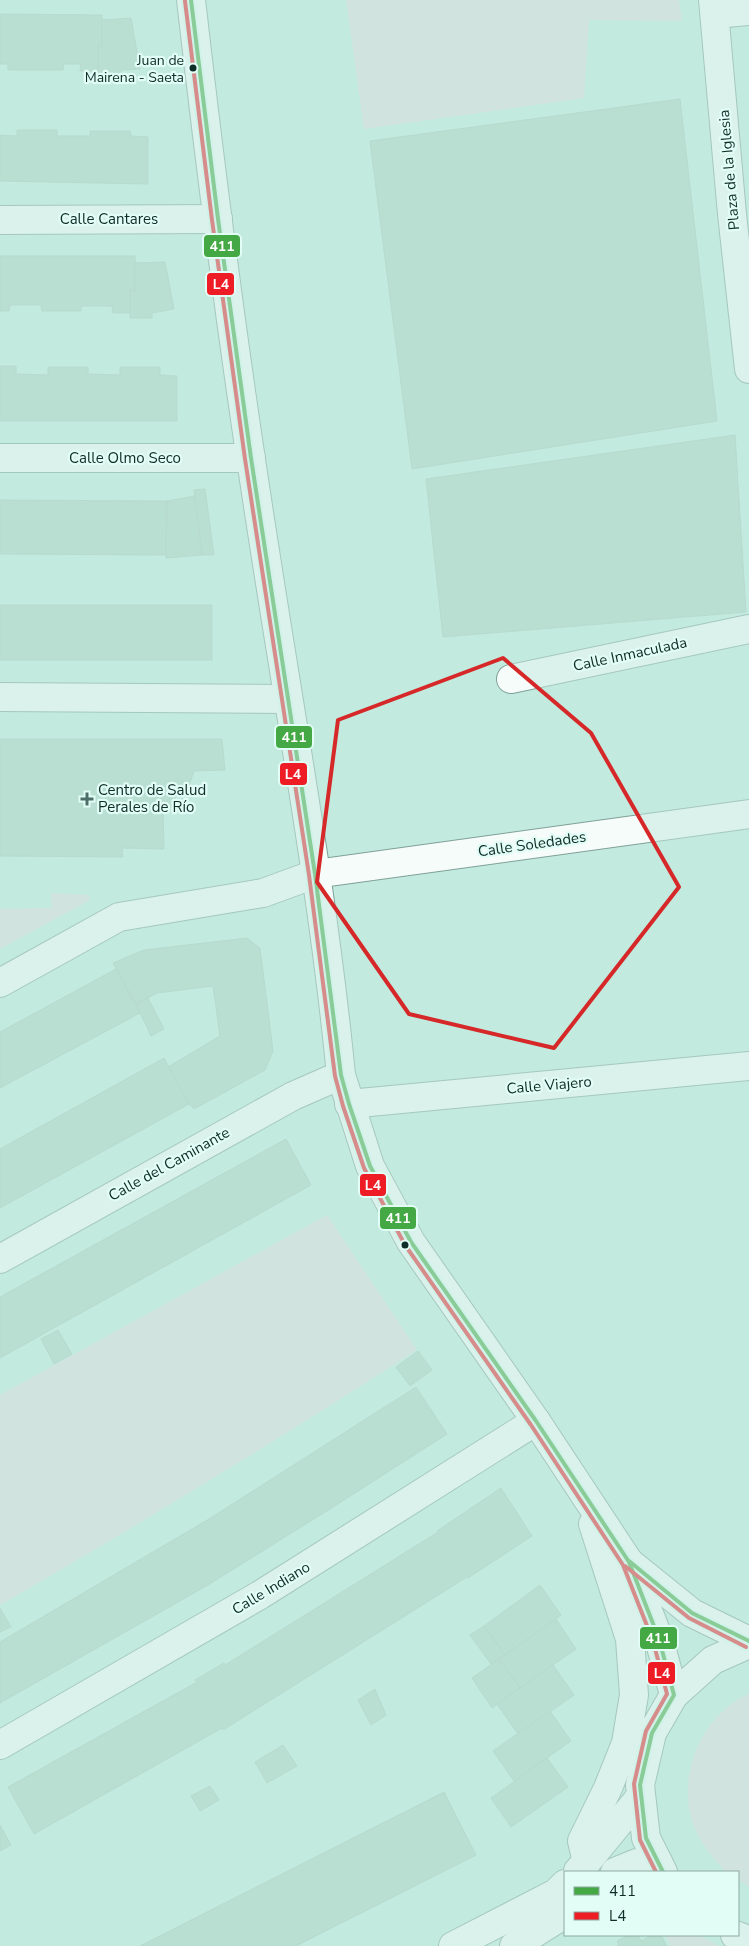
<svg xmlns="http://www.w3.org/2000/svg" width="749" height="1946" viewBox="0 0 749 1946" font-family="'Nunito Sans',sans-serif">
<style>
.green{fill:#e0dbdd}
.building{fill:#abd2c1;stroke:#aac6bb}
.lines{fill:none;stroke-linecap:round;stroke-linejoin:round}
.minor-casing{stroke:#80a098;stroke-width:30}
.minor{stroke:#f6fcfa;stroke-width:28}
.bus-1-casing{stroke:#e1fdf5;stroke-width:8}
.bus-2-casing{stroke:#e1fdf5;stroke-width:8}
.bus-1{stroke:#44a944;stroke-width:4}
.bus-2{stroke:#ee1c25;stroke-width:4}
.marked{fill:none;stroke:#d62828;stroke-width:4;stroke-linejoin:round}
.bus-dot{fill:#0e2d26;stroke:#e1fdf5;stroke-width:2}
.poi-dot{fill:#4d6f67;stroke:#e1fdf5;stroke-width:2}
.labels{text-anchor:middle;stroke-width:4.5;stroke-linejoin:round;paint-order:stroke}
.bus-label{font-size:14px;fill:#0e2d26;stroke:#e1fdf5;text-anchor:end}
.street-label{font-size:15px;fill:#0e2d26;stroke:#e1fdf5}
.poi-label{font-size:15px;fill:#0e2d26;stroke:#e1fdf5;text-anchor:start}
.line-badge{stroke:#e1fdf5;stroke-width:2}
.badge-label{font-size:14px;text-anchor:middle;font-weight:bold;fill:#fff}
</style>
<rect width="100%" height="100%" fill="#c2eadf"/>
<g class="green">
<path d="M346,0H679L682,21L589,20L584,98L364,129Z"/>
<path d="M51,893L89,895L90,900L0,949V909L52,908Z"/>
<path d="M327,1215L417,1350C280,1438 141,1524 0,1605V1395Z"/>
<path d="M749,1694V1886L738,1880V1872H726C710,1855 695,1837 690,1813C680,1768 705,1712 749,1694Z"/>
<path d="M665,1935H699L719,1946H671Z"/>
</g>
<g class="building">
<path d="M0,14L102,15V46H98V71H80L81,64H64L63,70H8V64H0Z"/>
<path d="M131,18L140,69L121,70V82L98,83V46H102V20Z"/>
<path d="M680,99L717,421L412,469L370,141Z"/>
<path d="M17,130H57V136H90V131H130L131,136L148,137V184L0,181V135L17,136Z"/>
<path d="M0,256H135V291L130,290V313H113L112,306H81V311H42L41,305H10L9,311H0Z"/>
<path d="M165,262L174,309L152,313V318H130V290L135,291V263Z"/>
<path d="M0,366H16V374L48,375V367H88V374L120,375V367H160V375L177,376V421H0Z"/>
<path d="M735,435L746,612L443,637L426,479Z"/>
<path d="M205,489L214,555H202L194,490Z"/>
<path d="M195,496L202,555L166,558L167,501Z"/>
<path d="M0,500L167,501L166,555L0,554Z"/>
<rect x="0" y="605" width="212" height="55"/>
<path d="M0,739H222L225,770L194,771L187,791H175V808L163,807L164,849L122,848L123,857L0,856Z"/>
<path d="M247,938L260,948L273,1051L265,1070L194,1109L189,1104L168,1067L220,1036L213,986L157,993L136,1004L113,963L144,950Z"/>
<path d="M116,969L140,1013L0,1088V1032Z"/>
<path d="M148,998L164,1029L151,1036L136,1004Z"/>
<path d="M164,1058L189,1104L0,1208V1149Z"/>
<path d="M286,1139L311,1185L0,1358V1297Z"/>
<path d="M58,1330L72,1354L54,1364L41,1339Z"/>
<path d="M418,1351L432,1370L410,1386L396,1367Z"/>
<path d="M416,1387L447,1434L330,1509L208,1585L0,1703V1642L209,1519Z"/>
<path d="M501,1488L532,1536L468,1578L467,1577L223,1730L222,1728L34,1834L8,1787L197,1682L195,1680L224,1663L225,1665L438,1532L437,1531Z"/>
<path d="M540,1585L561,1615L505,1655L484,1626Z"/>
<path d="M0,1608L11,1627L0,1632Z"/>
<path d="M556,1619L576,1649L520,1688L499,1659Z"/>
<path d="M484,1626L505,1655L491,1664L470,1635Z"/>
<path d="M499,1659L520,1688L492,1708L472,1678Z"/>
<path d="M553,1665L574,1695L518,1734L497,1704Z"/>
<path d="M375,1689L386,1715L371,1725L358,1700Z"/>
<path d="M550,1711L571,1741L514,1781L493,1751Z"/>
<path d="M283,1745L297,1766L267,1783L255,1762Z"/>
<path d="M547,1758L568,1787L511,1827L491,1798Z"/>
<path d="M210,1786L219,1800L200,1811L191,1796Z"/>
<path d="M444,1792L476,1855L296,1946H140Z"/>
<path d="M0,1825L11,1845L0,1851Z"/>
<path d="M628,1935H638L641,1941L652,1935H661L667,1946H617L619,1945L617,1941Z"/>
</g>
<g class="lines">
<defs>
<g id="minor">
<path d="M191,0C212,184 236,368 265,551C292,726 324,900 341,1075L370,1166L411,1242L536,1421L629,1562L659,1639L674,1695"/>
<path d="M713,0L732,214L749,369"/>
<path d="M715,14L749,11"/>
<path d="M0,220L218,219"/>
<path d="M0,458H251"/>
<path d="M511,679L749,629"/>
<path d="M0,697L288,699"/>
<path d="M0,983L119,917L263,893L315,874L749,814"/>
<path d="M349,1104L749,1066"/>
<path d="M0,1259L293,1096L341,1075"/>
<path d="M630,1563L692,1613L749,1641"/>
<path d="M0,1745L260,1595L536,1421"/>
<path d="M587,1862L582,1841L608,1788L626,1743L634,1695L630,1639L593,1524"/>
<path d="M578,1871L590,1858L641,1796"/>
<path d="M615,1872L637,1863L658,1862"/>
<path d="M663,1872L646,1838L640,1785L652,1733L674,1695L713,1660L749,1644"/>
<path d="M735,1935L749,1940"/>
<path d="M453,1946L556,1893L565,1884"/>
<path d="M514,1946L565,1914"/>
</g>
</defs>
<use href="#minor" class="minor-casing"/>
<use href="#minor" class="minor"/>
<defs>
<g id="bus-1">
<path d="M191,0L218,219L251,458L315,874L341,1075L349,1104L370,1166L411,1242L536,1421L629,1562L659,1639L674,1695L652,1733L640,1785L646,1838L663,1872"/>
<path d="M629,1561L692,1613L749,1641"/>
</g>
<g id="bus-2">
<path d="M185,1L212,220L245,459L309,875L335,1076L343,1106L364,1168L405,1245L531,1425L623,1565L653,1641L667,1694L646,1731L634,1784L640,1840L656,1872"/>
<path d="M625,1566L689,1618L746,1647"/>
</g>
</defs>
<use href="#bus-1" class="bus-1-casing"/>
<use href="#bus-2" class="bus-2-casing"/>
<use href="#bus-1" class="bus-1"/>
<use href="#bus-2" class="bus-2"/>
</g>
<path d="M0 0H749V1946H0ZM503,658L591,733L679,887L554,1048L409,1014L317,882L338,720Z" fill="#c2eadf" fill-opacity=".55" fill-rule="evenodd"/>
<path class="marked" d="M503,658L591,733L679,887L554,1048L409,1014L317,882L338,720Z"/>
<g class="bus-dot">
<circle cx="193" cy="68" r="4.5"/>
<circle cx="405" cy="1245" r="4.5"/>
</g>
<path class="poi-dot" d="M84.5 791.5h5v5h5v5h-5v5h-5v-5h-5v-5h5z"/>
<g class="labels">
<g class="bus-label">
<text x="184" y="65">Juan de<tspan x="184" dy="17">Mairena - Saeta</tspan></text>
</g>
<g class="street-label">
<text transform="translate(729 170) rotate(-95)" y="5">Plaza de la Iglesia</text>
<text x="109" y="224">Calle Cantares</text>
<text x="125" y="463">Calle Olmo Seco</text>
<text transform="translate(630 654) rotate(-12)" y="5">Calle Inmaculada</text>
<text transform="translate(532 844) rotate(-8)" y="5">Calle Soledades</text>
<text transform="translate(549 1085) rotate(-5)" y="5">Calle Viajero</text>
<text transform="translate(169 1164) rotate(-29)" y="5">Calle del Caminante</text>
<text transform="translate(271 1588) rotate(-31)" y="5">Calle Indiano</text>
</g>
<g class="poi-label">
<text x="98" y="795">Centro de Salud<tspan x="98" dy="17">Perales de Río</tspan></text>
</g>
</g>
<g class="line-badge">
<rect x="203" y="234" width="38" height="24" rx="5" fill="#44a944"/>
<rect x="206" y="272" width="29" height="24" rx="5" fill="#ee1c25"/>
<rect x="275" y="725" width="38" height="24" rx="5" fill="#44a944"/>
<rect x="279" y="762" width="29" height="24" rx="5" fill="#ee1c25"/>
<rect x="359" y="1173" width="28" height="24" rx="5" fill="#ee1c25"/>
<rect x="379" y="1206" width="38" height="24" rx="5" fill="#44a944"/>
<rect x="639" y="1626" width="39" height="24" rx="5" fill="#44a944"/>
<rect x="647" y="1661" width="29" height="24" rx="5" fill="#ee1c25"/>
</g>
<g class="badge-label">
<text x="222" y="251">411</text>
<text x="221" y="289">L4</text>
<text x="294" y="742">411</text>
<text x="293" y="779">L4</text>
<text x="373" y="1190">L4</text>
<text x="398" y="1223">411</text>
<text x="658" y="1643">411</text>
<text x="662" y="1678">L4</text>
</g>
<rect x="564" y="1871" width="175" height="65" fill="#e1fdf5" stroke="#8daaa2"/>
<rect x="574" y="1887" width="25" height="8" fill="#44a944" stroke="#8daaa2"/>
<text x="609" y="1896" font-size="15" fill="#0e2d26">411</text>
<rect x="574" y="1912" width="25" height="8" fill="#ee1c25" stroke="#8daaa2"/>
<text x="609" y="1921" font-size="15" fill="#0e2d26">L4</text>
</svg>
